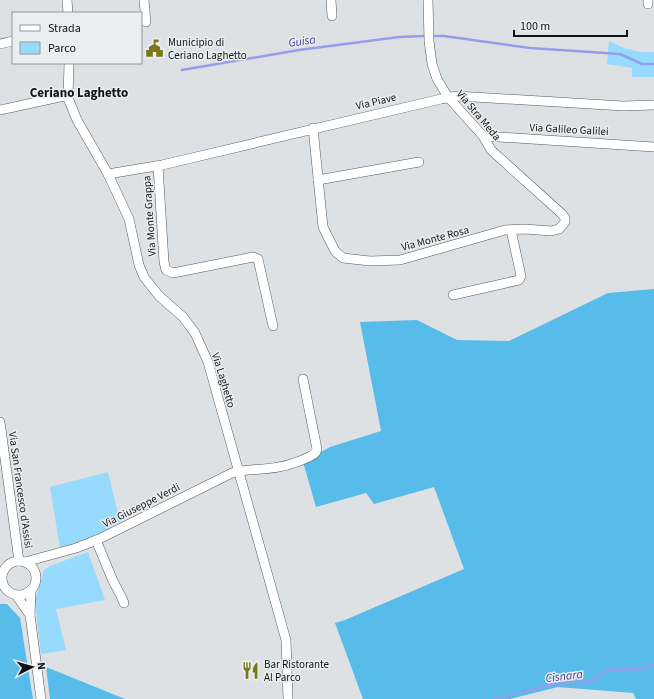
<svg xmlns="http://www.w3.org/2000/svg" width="654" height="699" viewBox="0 0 654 699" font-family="'Source Sans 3',sans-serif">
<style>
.green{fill:#96dbfd}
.forest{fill:#57bce9}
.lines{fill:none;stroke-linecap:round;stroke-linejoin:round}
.stream{stroke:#969eec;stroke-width:2.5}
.minor-casing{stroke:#56595b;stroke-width:10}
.minor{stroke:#fff;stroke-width:9}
.labels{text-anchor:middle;stroke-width:3;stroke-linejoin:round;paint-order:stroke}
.poi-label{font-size:11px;fill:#121414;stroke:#eaeef0;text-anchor:start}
.street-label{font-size:11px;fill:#121414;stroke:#eaeef0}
.water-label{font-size:12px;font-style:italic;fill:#3e3c96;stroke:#eaeef0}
.quarter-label{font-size:13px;font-weight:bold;fill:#121414;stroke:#eaeef0}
</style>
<rect width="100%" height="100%" fill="#dde1e3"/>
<g class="green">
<path d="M609,41C625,49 636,53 654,52V77H632V68L607,64Z"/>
<path d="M108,472L120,522L91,538L60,548L50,487Z"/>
<path d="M88,552L105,600L56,609L66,650L41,654L35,602L43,573L45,569L50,566Z"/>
</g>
<g class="forest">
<path d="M654,289V699H636L633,693L558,687L510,699H363L335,623L345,620L464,569L434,487L374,504L366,493L316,507L303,462L330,447L381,431L360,322L417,320L457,340L509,341L608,293Z"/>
<path d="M0,604H7L20,618L33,699H0Z"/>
<path d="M46,667L125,699H50Z"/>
</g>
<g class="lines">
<g class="stream">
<path d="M434,36H444L530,48L620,54L642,64H654"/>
<path d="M182,70L299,50L399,37L425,36"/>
<path d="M495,699L555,684L593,681L606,670L643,669L654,664"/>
</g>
<defs>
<g id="minor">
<path d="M67,0L68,13"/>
<path d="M144,0L146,22"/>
<path d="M331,0L332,16"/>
<path d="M648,0V4"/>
<path d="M0,44L13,41"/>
<path d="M69,63L68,98L77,120L108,174L129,219L139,265L144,277L159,296L183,317L195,333L208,362L286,640L288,699"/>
<path d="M0,110L64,96L68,98"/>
<path d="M313,128L323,227L335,251L343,258L370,261L400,260L505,230L525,229L551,231L559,229L565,222V218L562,214L491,150L483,136L448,97L437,79L432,64L429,41L428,0"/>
<path d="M483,136L654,147"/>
<path d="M158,166L164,262L166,270L173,273L253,257L258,259L273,326"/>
<path d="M108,174L162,165L441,99L457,96L623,106L654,105"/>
<path d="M318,180L419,162"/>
<path d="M453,295L519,280L521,276L511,230"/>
<path d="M0,422L19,561"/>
<path d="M96,540L113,581L121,596L124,603"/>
<circle cx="19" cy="578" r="17"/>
<path d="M25,562L76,548L97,540L232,473C242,470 252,470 263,469C279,468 295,464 309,457C313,455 316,454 317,449L303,379"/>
<path d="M31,591L30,615L41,699"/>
<path d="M16,595L30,615"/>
</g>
</defs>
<use href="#minor" class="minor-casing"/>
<use href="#minor" class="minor"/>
</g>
<defs>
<symbol id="civic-bare" viewBox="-9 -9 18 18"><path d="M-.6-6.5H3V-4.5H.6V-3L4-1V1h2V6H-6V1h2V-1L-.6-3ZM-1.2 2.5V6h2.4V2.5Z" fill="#7b771d" stroke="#eaeef0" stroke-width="2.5" paint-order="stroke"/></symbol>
<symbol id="restaurant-bare" viewBox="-9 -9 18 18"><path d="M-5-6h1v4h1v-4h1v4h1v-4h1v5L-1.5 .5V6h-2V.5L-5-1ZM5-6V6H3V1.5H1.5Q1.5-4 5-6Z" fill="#7b771d" stroke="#eaeef0" stroke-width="2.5" paint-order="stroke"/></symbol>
</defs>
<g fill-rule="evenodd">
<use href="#civic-bare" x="142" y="36" width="25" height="25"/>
<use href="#restaurant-bare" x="238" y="658" width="25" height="25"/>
</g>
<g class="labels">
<g class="poi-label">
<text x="168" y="46">Municipio di<tspan x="168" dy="13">Ceriano Laghetto</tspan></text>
<text x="264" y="668">Bar Ristorante<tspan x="264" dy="13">Al Parco</tspan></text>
</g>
<g class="street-label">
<text transform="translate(376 101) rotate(-13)" y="4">Via Piave</text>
<text transform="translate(479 115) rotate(50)" y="4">Via Stra Meda</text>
<text transform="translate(569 129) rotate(3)" y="4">Via Galileo Galilei</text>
<text transform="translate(149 216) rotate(-94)" y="4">Via Monte Grappa</text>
<text transform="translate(435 238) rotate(-15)" y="4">Via Monte Rosa</text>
<text transform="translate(224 380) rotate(73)" y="4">Via Laghetto</text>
<text transform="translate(21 490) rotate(82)" y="4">Via San Francesco d'Assisi</text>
<text transform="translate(141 505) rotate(-27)" y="4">Via Giuseppe Verdi</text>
</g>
<g class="water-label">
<text transform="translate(302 41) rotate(-8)" y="4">Guisa</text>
<text transform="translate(564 676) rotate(-7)" y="4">Cisnara</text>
</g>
<g class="quarter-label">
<text x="79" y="97">Ceriano Laghetto</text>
</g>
</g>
<rect x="12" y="12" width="130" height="52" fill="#eaeef0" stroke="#949798"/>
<rect x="20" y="25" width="20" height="6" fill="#ffffff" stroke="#949798"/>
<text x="48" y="32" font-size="12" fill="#121414">Strada</text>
<rect x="20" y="42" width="20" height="12" fill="#96dbfd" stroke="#949798"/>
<text x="48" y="52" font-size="12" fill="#121414">Parco</text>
<g transform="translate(32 667) rotate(84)" stroke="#eaeef0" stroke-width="3" paint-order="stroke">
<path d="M0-3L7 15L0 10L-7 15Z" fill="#121414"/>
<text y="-6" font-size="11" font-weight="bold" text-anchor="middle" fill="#121414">N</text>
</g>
<path d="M514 30v6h113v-6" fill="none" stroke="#121414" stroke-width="2"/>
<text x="520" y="30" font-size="12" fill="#121414" stroke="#eaeef0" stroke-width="3" paint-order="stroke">100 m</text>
</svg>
